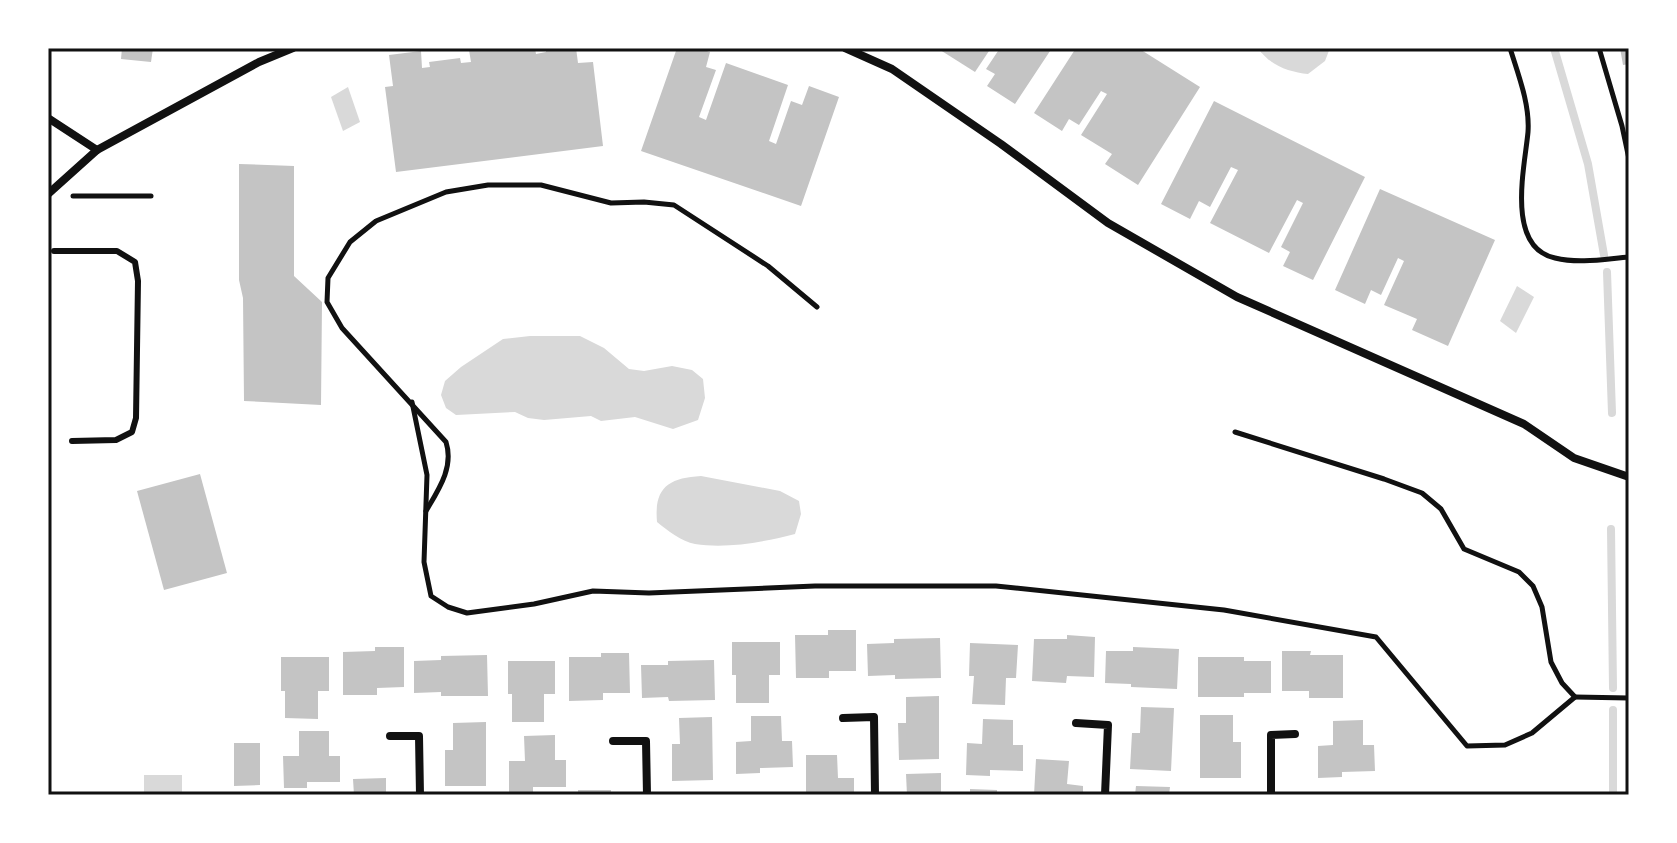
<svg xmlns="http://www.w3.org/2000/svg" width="1677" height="843" viewBox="0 0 1677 843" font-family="Inter,sans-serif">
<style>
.water{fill:#d9d9d9}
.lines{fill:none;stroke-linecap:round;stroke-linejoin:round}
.stream{stroke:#d9d9d9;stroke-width:8}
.building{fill:#c4c4c4}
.path{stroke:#111;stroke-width:5}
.service{stroke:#111;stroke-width:6}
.minor{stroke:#111;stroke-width:8}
.neatline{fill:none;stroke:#111;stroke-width:3}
</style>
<rect width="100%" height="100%" fill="#fff"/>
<g class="water">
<path d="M1258,48H1330L1325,61L1308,74C1289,72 1269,65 1258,48Z"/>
<path d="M348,87L360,122L343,131L331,97Z"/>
<path d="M1517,286L1534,297L1516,333L1500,321Z"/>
<path d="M530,336H580L604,348L629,369L644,371L672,366L692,370L703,379L705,398L698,420L673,429L635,417L601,421L591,416L544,420L528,418L515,412L456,415L446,408L441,395L445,381L461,367L503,339Z"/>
<path d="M701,476L780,491L799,501L801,514L795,534C764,542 727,549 695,544C682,542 667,530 657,522C654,488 668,478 701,476Z"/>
<path d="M144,775H182V794L144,795Z"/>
</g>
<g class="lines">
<g class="stream">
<path d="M1554,48L1588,164L1604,255"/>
<path d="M1607,272L1612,413"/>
<path d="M1611,529L1613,688"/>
<path d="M1613,710V795"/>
</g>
</g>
<g class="building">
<path d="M122,48H153L151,62L121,59Z"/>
<path d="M486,48H535L536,54L546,52V48H576L578,63L593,62L603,146L396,172L385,87L393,86L389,55L421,51L422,68L430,67L429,62L460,58L461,63L471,62L469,50Z"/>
<path d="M677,48H697L710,52L706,67L716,70L699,117L706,120L726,63L788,85L769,141L776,144L791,101L802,105L809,86L839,97L801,206L641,151Z"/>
<path d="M937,48H991L975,72Z"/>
<path d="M1000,48H1052L1015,104L987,86L995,74L986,69Z"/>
<path d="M1076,48H1138L1200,87L1138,185L1105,164L1112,154L1081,135L1107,94L1101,91L1079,125L1069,119L1062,131L1034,113Z"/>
<path d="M1620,48H1629V64L1623,65Z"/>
<path d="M1214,101L1365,177L1313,280L1283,266L1290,252L1281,247L1303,203L1297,200L1269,253L1210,223L1238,170L1231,167L1210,207L1199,201L1190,219L1161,204Z"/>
<path d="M239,164L294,166V276L322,302L321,405L244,401L243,298L239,280Z"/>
<path d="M1380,189L1495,240L1448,346L1412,330L1417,319L1384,305L1404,261L1398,258L1381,295L1371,290L1365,304L1335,290Z"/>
<path d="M200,474L227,573L164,590L137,491Z"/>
<path d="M828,630H856V671H829V678H796L795,635H828Z"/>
<path d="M1067,635L1095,637L1094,677L1067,676L1066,683L1032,681L1034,639H1067Z"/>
<path d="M940,638L941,678L895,679V675L868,676L867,644L894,643V639Z"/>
<path d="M732,642H780V675H769V703H736V675H732Z"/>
<path d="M970,643L1018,645L1016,678H1006L1005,705L972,704L974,676H969Z"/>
<path d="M375,647H404V687L377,688V695H343V652L375,651Z"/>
<path d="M1133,647L1179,649L1177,689L1131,687V684L1105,683L1106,651H1133Z"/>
<path d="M1282,651H1311L1310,655H1343V698H1309V691H1282Z"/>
<path d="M601,653H629L630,693H603V700L569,701V657H601Z"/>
<path d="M487,655L488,696H441V692L414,693V661L441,660V656Z"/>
<path d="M281,657H329V691H318V719L285,718V691H281Z"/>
<path d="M1198,657H1244V661H1271V693H1244V697H1198Z"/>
<path d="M714,660L715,700L669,701L668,697L642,698L641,665H668V661Z"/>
<path d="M508,661H555V694H544V722H512V694H508Z"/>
<path d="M939,696V759L899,760L898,723H906V697Z"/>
<path d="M1141,707L1174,708L1171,771L1130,769L1132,733H1140Z"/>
<path d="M1200,715H1233V742H1241V778H1200Z"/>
<path d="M751,716H781L782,741H792L793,767L760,768V773L736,774V742L751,741Z"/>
<path d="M712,717L713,780L672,781V744H680L679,718Z"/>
<path d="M983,719L1013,720V745H1023V771L990,770V776L966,775L967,743L982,744Z"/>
<path d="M1363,720V745H1374L1375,771L1342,772V777L1318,778V746L1333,745V721Z"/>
<path d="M486,722V786H445V750H453V723Z"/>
<path d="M299,731H329V756H340V782H307V788H284L283,756H299Z"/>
<path d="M555,735V760H566V787H533V792H509V761H525L524,736Z"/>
<path d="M234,743H260V785L234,786Z"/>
<path d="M806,755H837L838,778H854V795H806Z"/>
<path d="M1036,759L1069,761L1067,784L1083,786V795H1034Z"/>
<path d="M941,773V795H907L906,774Z"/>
<path d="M386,778V795H354L353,779Z"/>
<path d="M1136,786L1170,787L1169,795H1135Z"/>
<path d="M970,789L997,790V795H970Z"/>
<rect x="578" y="790" width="33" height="5"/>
</g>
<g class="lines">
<g class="path">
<path d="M1510,48C1518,74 1530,104 1528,132C1525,166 1505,247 1555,258C1579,264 1605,259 1629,257"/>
<path d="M1599,48L1622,126L1629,159"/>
<path d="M73,196H151"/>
<path d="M412,402L427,475L424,562L431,596L448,607L467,613L534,604L593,591L649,593L815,586H996L1224,610L1376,637L1467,746L1505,745L1532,733L1575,697L1562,683L1551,662L1542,607L1533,586L1519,572L1464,549L1441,509L1422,493L1384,479L1235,432"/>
<path d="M426,511C439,489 454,467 446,442L342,328L327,302L328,278L350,242L376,221L446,192L488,185H541L611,203L644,202L674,205L768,266L817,307"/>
<path d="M1575,697L1629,698"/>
</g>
<path class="service" d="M54,251H117L135,262L138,281L136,418L132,432L116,440L72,441"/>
<g class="minor">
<path d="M845,48L892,69L1001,144L1108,223L1237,297L1524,424L1574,458L1629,477"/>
<path d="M48,118L97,150"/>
<path d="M48,194L97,150L259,62L293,48"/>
<path d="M843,718L874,717L875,795"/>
<path d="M1076,723L1108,725L1105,795"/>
<path d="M390,736H419L420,795"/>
<path d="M613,741H646L647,795"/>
<path d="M1271,795V735L1295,734"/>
</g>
</g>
<rect width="1677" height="843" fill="none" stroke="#ffffff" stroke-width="100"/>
<rect x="50" y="50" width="1577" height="743" class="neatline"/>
</svg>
